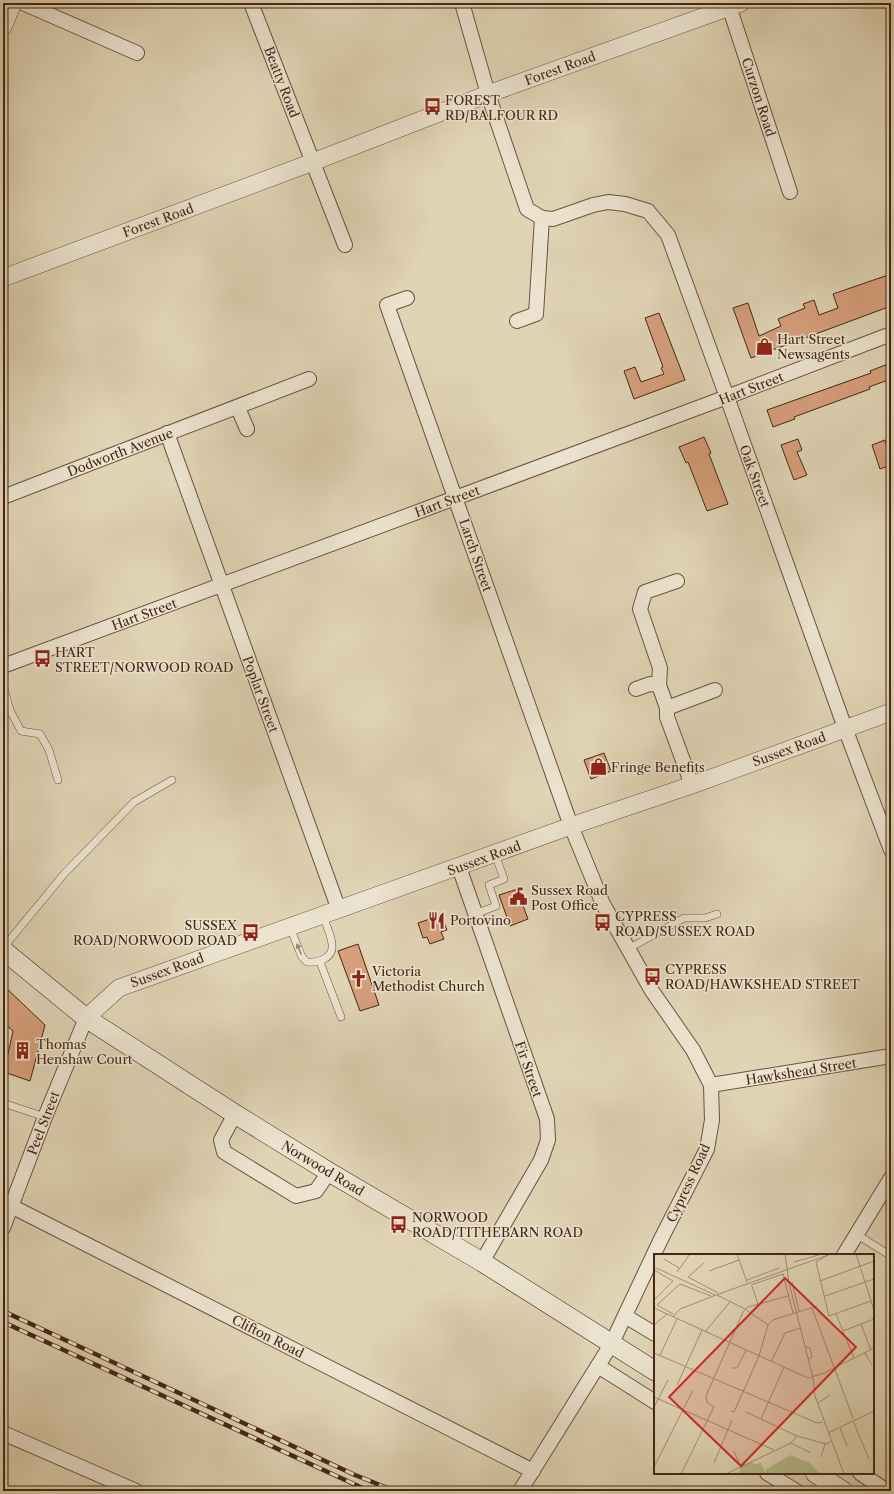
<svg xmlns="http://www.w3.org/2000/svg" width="894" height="1494" viewBox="0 0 894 1494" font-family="'Libre Caslon Text',serif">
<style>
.building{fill:#d59f7b;stroke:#462615}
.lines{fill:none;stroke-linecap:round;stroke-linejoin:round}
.service-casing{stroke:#6c523d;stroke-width:8}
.minor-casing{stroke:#6c523d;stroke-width:16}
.tertiary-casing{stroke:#6c523d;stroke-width:18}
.secondary-casing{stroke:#462615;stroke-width:20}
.service{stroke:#ebe3cf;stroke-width:7}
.minor{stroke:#ebe3cf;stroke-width:14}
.tertiary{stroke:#ebe3cf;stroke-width:17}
.secondary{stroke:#ebe3cf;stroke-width:19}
.rail-casing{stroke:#462615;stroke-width:4.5}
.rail{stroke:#ebe3cf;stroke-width:3;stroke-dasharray:9;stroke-linecap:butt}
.oneway{fill:#988472}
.labels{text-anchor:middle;stroke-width:3;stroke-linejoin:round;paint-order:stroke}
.street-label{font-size:13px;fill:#462615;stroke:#ebe3cf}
.poi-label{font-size:13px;fill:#462615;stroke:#ebe3cf;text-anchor:start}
.inset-road{fill:none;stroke:#a28e75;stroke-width:1}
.view{fill:#d62828;fill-opacity:0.15;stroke:#d62828;stroke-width:2}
.inset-edge{fill:none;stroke:#462615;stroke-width:2}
</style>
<rect width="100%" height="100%" fill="#e0d4b5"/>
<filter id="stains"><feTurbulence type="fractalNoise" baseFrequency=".005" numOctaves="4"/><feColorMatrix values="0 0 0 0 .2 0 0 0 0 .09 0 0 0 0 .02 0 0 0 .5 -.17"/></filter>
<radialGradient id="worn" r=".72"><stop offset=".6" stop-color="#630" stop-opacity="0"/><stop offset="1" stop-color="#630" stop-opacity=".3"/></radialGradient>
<g class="building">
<path d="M891,274V306L751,358L733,308L748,303L759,336L781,326L778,319L805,308L803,304L814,300L819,315L838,308L833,294Z"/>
<path d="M659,313L685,380L634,399L624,371L635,367L641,382L664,374L661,368L663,367L645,318Z"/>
<path d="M888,364L891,371V379L869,387L870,389L794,417L795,419L773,427L767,410L871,373L870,371Z"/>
<path d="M704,437L711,453L709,454L728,504L707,511L697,485L688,462L686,463L679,447Z"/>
<path d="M798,439L802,450L797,452L807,475L794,480L781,445Z"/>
<path d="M885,440L887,447L891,445V465L880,469L872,445Z"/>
<path d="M604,753L611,771L591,779L584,760Z"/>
<path d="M521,888L526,902L522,903L528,919L510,926L499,895Z"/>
<path d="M441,915L447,930L441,932L444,939L430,944L427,937L423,938L418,923Z"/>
<path d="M358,944L379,1005L360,1011L338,951Z"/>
<path d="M3,985L45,1025L30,1081L4,1072L13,1031L3,1022Z"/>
</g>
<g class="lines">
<defs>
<g id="service">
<path d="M3,685L10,710L21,731L40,734L49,750L58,780"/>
<path d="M475,914L496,906L489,885L504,879L495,854"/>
<path d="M290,927L299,950L302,957L307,962C319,963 334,958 332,944C331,934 326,925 323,916"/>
<path d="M3,948L64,874L134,802L172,780"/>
<path d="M628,949L684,918H705L717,914"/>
<path d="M320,962L341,1017"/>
<path d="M3,1103L45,1117"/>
<path d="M856,1234L891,1256"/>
</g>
<g id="minor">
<path d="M23,3L137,53"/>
<path d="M251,3L345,245"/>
<path d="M462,3L488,94L527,209L542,218"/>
<path d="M728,3L790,192"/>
<path d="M542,218L553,219L593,205L608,202L625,204L648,211L668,235L727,397L845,728L891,850"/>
<path d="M407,298L387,305L571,826L603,904L652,991L693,1050L711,1085L712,1120L707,1149L661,1239L612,1343L520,1491"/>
<path d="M517,321L536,314L542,218"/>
<path d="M238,408L247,429"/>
<path d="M167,433L339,910"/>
<path d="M3,497L309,379"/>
<path d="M677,581L645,592L640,609L660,668L659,685L667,708V717L692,785"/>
<path d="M3,666L727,397L891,334"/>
<path d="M636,689L650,684L659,685"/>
<path d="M667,708L715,690"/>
<path d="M459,867L547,1119L548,1140L541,1160L482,1262"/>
<path d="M711,1085L891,1056"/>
<path d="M235,1114L221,1140L224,1152L296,1196L316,1191L329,1172"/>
<path d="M3,1202L533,1471"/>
<path d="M3,1228L45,1117L86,1018"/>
<path d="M844,1255L891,1178"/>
<path d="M625,1316L655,1334"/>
<path d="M598,1366L655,1402"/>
<path d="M3,1433L136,1491"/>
<path d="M767,1473L796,1491"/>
<path d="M860,1473L887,1491"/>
</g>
<g id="tertiary">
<path d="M3,27L13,3"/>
<path d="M3,278L313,162L488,94L741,3"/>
<path d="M86,1018L119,988L571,826L692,785L891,712"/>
</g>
<g id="secondary">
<path d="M3,950L86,1018L235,1114L329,1172L482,1262L655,1371"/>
<path d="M815,1473L843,1491"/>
</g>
</defs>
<use href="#service" class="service-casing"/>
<use href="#minor" class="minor-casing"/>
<use href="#tertiary" class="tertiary-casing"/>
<use href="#secondary" class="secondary-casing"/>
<use href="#service" class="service"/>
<use href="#minor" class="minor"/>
<use href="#tertiary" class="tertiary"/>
<use href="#secondary" class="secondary"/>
<defs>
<g id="rail">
<path d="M3,1311L355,1475L395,1491"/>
<path d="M3,1322L369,1491"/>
</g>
</defs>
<use href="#rail" class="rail-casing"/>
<use href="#rail" class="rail"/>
</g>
<defs><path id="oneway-solid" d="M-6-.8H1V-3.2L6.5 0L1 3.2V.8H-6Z"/></defs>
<use class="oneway" href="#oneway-solid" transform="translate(299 949) rotate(-113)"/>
<defs>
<symbol id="bus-bare" viewBox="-9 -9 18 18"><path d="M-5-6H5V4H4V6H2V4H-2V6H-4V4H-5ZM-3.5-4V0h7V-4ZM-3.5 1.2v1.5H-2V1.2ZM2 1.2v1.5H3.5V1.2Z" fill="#8f2418" stroke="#ebe3cf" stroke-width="2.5" paint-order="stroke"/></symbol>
<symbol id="shop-bare" viewBox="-9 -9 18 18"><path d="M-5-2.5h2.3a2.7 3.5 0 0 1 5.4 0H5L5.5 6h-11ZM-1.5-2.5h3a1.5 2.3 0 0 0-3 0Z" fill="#8f2418" stroke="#ebe3cf" stroke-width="2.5" paint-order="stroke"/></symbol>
<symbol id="civic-bare" viewBox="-9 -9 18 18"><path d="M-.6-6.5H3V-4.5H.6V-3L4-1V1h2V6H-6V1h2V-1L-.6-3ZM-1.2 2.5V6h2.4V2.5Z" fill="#8f2418" stroke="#ebe3cf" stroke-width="2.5" paint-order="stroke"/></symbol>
<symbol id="restaurant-bare" viewBox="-9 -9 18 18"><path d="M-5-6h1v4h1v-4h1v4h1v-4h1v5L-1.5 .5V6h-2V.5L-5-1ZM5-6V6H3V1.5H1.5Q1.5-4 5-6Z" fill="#8f2418" stroke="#ebe3cf" stroke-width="2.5" paint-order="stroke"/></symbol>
<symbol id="church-bare" viewBox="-9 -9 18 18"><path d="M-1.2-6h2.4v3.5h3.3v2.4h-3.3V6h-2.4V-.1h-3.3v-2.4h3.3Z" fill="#8f2418" stroke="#ebe3cf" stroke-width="2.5" paint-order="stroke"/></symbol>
<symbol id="building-bare" viewBox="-9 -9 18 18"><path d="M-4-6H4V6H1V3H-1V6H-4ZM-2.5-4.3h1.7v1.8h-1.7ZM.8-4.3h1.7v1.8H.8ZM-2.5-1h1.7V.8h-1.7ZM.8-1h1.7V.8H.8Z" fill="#8f2418" stroke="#ebe3cf" stroke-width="2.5" paint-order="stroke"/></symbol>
</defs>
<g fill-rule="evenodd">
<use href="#bus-bare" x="420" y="94" width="25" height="25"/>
<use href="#shop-bare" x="752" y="334" width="25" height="25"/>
<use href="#bus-bare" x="30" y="646" width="25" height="25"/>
<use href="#shop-bare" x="586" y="754" width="25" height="25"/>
<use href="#civic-bare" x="506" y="884" width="25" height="25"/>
<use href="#restaurant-bare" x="424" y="908" width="25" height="25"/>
<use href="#bus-bare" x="590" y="910" width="25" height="25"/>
<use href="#bus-bare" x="238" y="920" width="25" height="25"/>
<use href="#bus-bare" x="640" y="964" width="25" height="25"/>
<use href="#church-bare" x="346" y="966" width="25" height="25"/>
<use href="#building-bare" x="10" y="1038" width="25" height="25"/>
<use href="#bus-bare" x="386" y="1212" width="25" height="25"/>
</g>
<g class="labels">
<g class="street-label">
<text transform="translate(560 68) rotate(-20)" y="5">Forest Road</text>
<text transform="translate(282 82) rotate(69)" y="5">Beatty Road</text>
<text transform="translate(759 97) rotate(72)" y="5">Curzon Road</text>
<text transform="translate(158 220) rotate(-20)" y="5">Forest Road</text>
<text transform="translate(751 388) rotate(-21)" y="5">Hart Street</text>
<text transform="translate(120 452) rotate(-21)" y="5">Dodworth Avenue</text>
<text transform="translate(755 476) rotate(70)" y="5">Oak Street</text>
<text transform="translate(447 501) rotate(-20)" y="5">Hart Street</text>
<text transform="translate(476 555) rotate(71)" y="5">Larch Street</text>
<text transform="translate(144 614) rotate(-20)" y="5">Hart Street</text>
<text transform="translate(261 694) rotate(70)" y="5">Poplar Street</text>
<text transform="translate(789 749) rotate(-20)" y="5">Sussex Road</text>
<text transform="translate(484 858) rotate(-20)" y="5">Sussex Road</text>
<text transform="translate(167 970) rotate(-20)" y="5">Sussex Road</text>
<text transform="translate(529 1069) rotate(71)" y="5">Fir Street</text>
<text transform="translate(801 1071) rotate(-9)" y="5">Hawkshead Street</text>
<text transform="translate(43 1123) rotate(-69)" y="5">Peel Street</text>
<text transform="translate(323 1168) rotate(31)" y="5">Norwood Road</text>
<text transform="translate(688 1183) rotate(-65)" y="5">Cypress Road</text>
<text transform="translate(268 1336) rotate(27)" y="5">Clifton Road</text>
</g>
<g class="poi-label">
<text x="445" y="105">FOREST<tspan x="445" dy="15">RD/BALFOUR RD</tspan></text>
<text x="777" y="344">Hart Street<tspan x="777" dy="15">Newsagents</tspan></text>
<text x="55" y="657">HART<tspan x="55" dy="15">STREET/NORWOOD ROAD</tspan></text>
<text x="611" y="772">Fringe Benefits</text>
<text x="531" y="895">Sussex Road<tspan x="531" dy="15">Post Office</tspan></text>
<text x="615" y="921">CYPRESS<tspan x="615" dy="15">ROAD/SUSSEX ROAD</tspan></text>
<text x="450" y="925">Portovino</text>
<text x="237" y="930" text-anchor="end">SUSSEX<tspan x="237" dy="15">ROAD/NORWOOD ROAD</tspan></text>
<text x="665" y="974">CYPRESS<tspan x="665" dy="15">ROAD/HAWKSHEAD STREET</tspan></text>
<text x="372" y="976">Victoria<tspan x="372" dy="15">Methodist Church</tspan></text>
<text x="36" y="1049">Thomas<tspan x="36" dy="15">Henshaw Court</tspan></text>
<text x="412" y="1222">NORWOOD<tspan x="412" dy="15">ROAD/TITHEBARN ROAD</tspan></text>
</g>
</g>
<g transform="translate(654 1254)">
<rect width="220" height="220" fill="#e0d4b5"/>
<path d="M136,201L156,209L166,220H113L111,216ZM98,207L100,210L107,209L112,220H82L87,216L85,213Z" fill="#b6bc8b"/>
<path class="inset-road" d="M83,0L93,28M131,0L135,29L159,124L161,142L190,220M202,0L220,56M174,1L162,8L175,62L217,47M10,5L25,14M140,8L168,0M50,9L34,23L64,39M0,13L61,41M0,16L19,27L0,46M55,17L85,6M23,18L36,0M93,26L125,14M166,27L220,7M138,28L145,57M97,31L129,20L139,59M98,32L104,50M63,41L91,55L114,71M171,42L220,25M0,54L154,124L170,119L220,94M158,54L199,164M19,60L3,51L26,30L57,42M182,60L200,104M19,63L26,55L62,41L177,0M207,70L217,96M0,71L13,60M189,77L220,65M51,78L76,48M151,93L156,94L158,103L154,105M0,99L163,169L169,168M211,99L218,111M6,101L23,65M117,108L131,79L146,74M78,114H83L92,96M23,131L48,76M0,143L120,196M164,149L176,141M0,153L14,126M60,153L53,148L52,142L89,58L94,53L134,42M77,157L80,158L105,102L114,71L119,66L163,52M92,158L143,182M107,165L130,113M199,167L215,205M186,173L193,192M174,179L220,157M143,182L172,190L178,187M137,189L157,199M80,197L86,211M167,203L171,190M60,209L78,166M0,213L39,136M27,220L60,153M72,220L137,189L143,182"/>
<path class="view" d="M131,24L202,93L87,212L15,143Z"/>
<rect width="220" height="220" class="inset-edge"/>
</g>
<rect width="894" height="1494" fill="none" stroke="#e0d4b5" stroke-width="16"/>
<rect x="4" y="4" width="886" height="1486" fill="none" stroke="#462615" stroke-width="2"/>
<rect x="8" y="8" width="878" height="1478" fill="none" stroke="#462615"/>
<rect width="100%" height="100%" filter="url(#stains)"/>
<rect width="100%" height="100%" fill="url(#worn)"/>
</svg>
